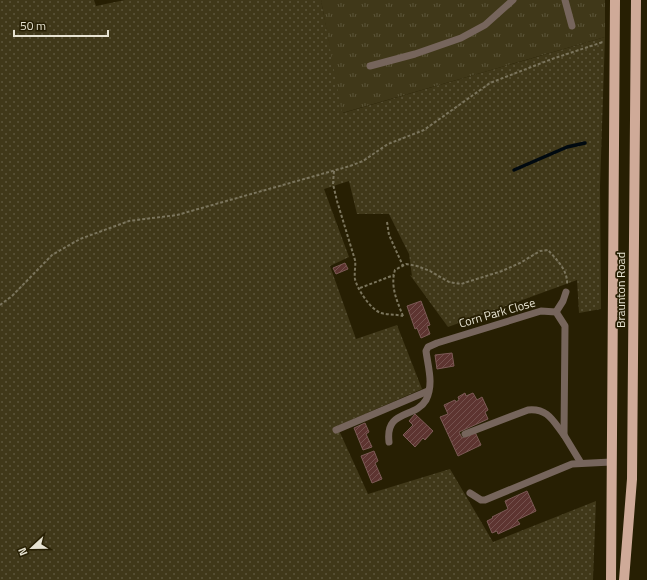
<svg xmlns="http://www.w3.org/2000/svg" width="647" height="580" viewBox="0 0 647 580" font-family="'Titillium Web',sans-serif">
<style>
.grass{fill:url(#grass-dots)}
.park{fill:url(#park-tufts)}
.lines{fill:none;stroke-linecap:round;stroke-linejoin:round}
.stream{stroke:#000910;stroke-width:3.5}
.building{fill:url(#building-hatch);stroke:#7c5a56}
.path{stroke:#7b755d;stroke-width:2;stroke-dasharray:3 2;stroke-linecap:butt}
.lane{stroke:#76655c;stroke-width:7}
.primary{stroke:#cfaa98;stroke-width:10}
.labels{text-anchor:middle;stroke-width:3.5;stroke-linejoin:round;paint-order:stroke}
.street-label{font-size:12px;fill:#e7e3d2;stroke:#271f03}
</style>
<defs>
<pattern id="grass-dots" width="8" height="8" patternUnits="userSpaceOnUse"><rect width="8" height="8" fill="#403819"/><path d="M2 2h.1M6 6h.1" fill="none" stroke="#5c553a" stroke-width="1.8" stroke-linecap="round"/></pattern>
<pattern id="park-tufts" width="24" height="20" patternUnits="userSpaceOnUse"><rect width="24" height="20" fill="#403819"/><path d="M3 7l-1-3M5 7V3M7 7l1-3M15 17l-1-3M17 17v-4M19 17l1-3" fill="none" stroke="#5c553a"/></pattern>
<pattern id="building-hatch" width="6" height="6" patternUnits="userSpaceOnUse"><rect width="6" height="6" fill="#5d3430"/><path d="M-1 1l2-2M0 6l6-6M5 7l2-2" fill="none" stroke="#74514d"/></pattern>
</defs>
<rect width="100%" height="100%" fill="#271f03"/>
<path class="grass" d="M0,0H94L96,6L125,0H321L343,113L605,37L600,186L601,309L579,313L577,280L448,327L410,275L412,276L409,254L389,214H357L349,181L324,189L349,257L330,266L356,339L397,325L422,389L337,426L368,494L450,469L493,542L596,501L593,580H0Z"/>
<path class="park" d="M321,0H605V37L342,113Z"/>
<g class="lines">
<path class="stream" d="M514,170L567,147L585,143"/>
</g>
<g class="building">
<path d="M345,263L348,269L336,274L333,268Z"/>
<path d="M421,301L430,325L427,326L430,334L421,338L417,328L415,329L407,306Z"/>
<path d="M452,353L454,366L437,369L435,355Z"/>
<path d="M465,393L466,396L473,393L477,400L482,397L488,410L485,412L488,419L459,432L462,438L475,432L481,445L458,456L440,417L448,414L444,405L455,400L456,402L459,400L458,397Z"/>
<path d="M415,414L433,431L425,440L423,438L415,447L403,435L413,425L409,421Z"/>
<path d="M365,423L369,432L366,434L372,447L363,450L354,428Z"/>
<path d="M374,451L378,461L375,463L382,479L372,483L361,456Z"/>
<path d="M527,491L536,511L517,520L520,524L498,534L497,531L492,533L487,521L493,518L492,517L508,509L505,501Z"/>
</g>
<g class="lines">
<g class="path">
<path d="M334,171L333,184L337,201L355,260C356,266 354,272 355,279C357,289 371,310 381,313C388,315 395,314 403,316"/>
<path d="M387,222L389,235L403,266"/>
<path d="M360,288L394,275"/>
<path d="M0,305L12,296L52,255L80,239L129,221L177,215L350,166L363,161L388,144L424,130L490,83L552,59L603,42"/>
<path d="M403,316C397,301 390,286 395,270L406,264L417,266L430,271L449,282L461,284L502,271L520,263L540,251L548,250C556,259 568,270 567,284"/>
</g>
<g class="lane">
<path d="M565,0L572,26"/>
<path d="M370,66L415,54L461,38L485,25L513,0"/>
<path d="M556,312L563,301L566,292"/>
<path d="M336,430L428,391"/>
<path d="M465,434L528,410C548,408 553,421 564,435"/>
<path d="M389,442C385,409 415,419 426,400C434,384 428,367 426,351L428,347L437,343L541,311L556,312L565,326L564,435L581,463"/>
<path d="M470,493L481,500H485L572,464L611,462"/>
</g>
<g class="primary">
<path d="M611,580L615,0"/>
<path d="M624,580L632,479L636,0"/>
</g>
</g>
<g class="labels">
<g class="street-label">
<text transform="translate(621 290) rotate(-90)" y="4">Braunton Road</text>
<text transform="translate(497 313) rotate(-16)" y="4">Corn Park Close</text>
</g>
</g>
<g transform="translate(32 548) rotate(248)" stroke="#271f03" stroke-width="3" paint-order="stroke">
<path d="M0-3L7 15L0 10L-7 15Z" fill="#e7e3d2"/>
<text y="-6" font-size="11" font-weight="bold" text-anchor="middle" fill="#e7e3d2">N</text>
</g>
<path d="M14 30v6h94v-6" fill="none" stroke="#e7e3d2" stroke-width="2"/>
<text x="20" y="30" font-size="12" fill="#e7e3d2" stroke="#271f03" stroke-width="3" paint-order="stroke">50 m</text>
</svg>
